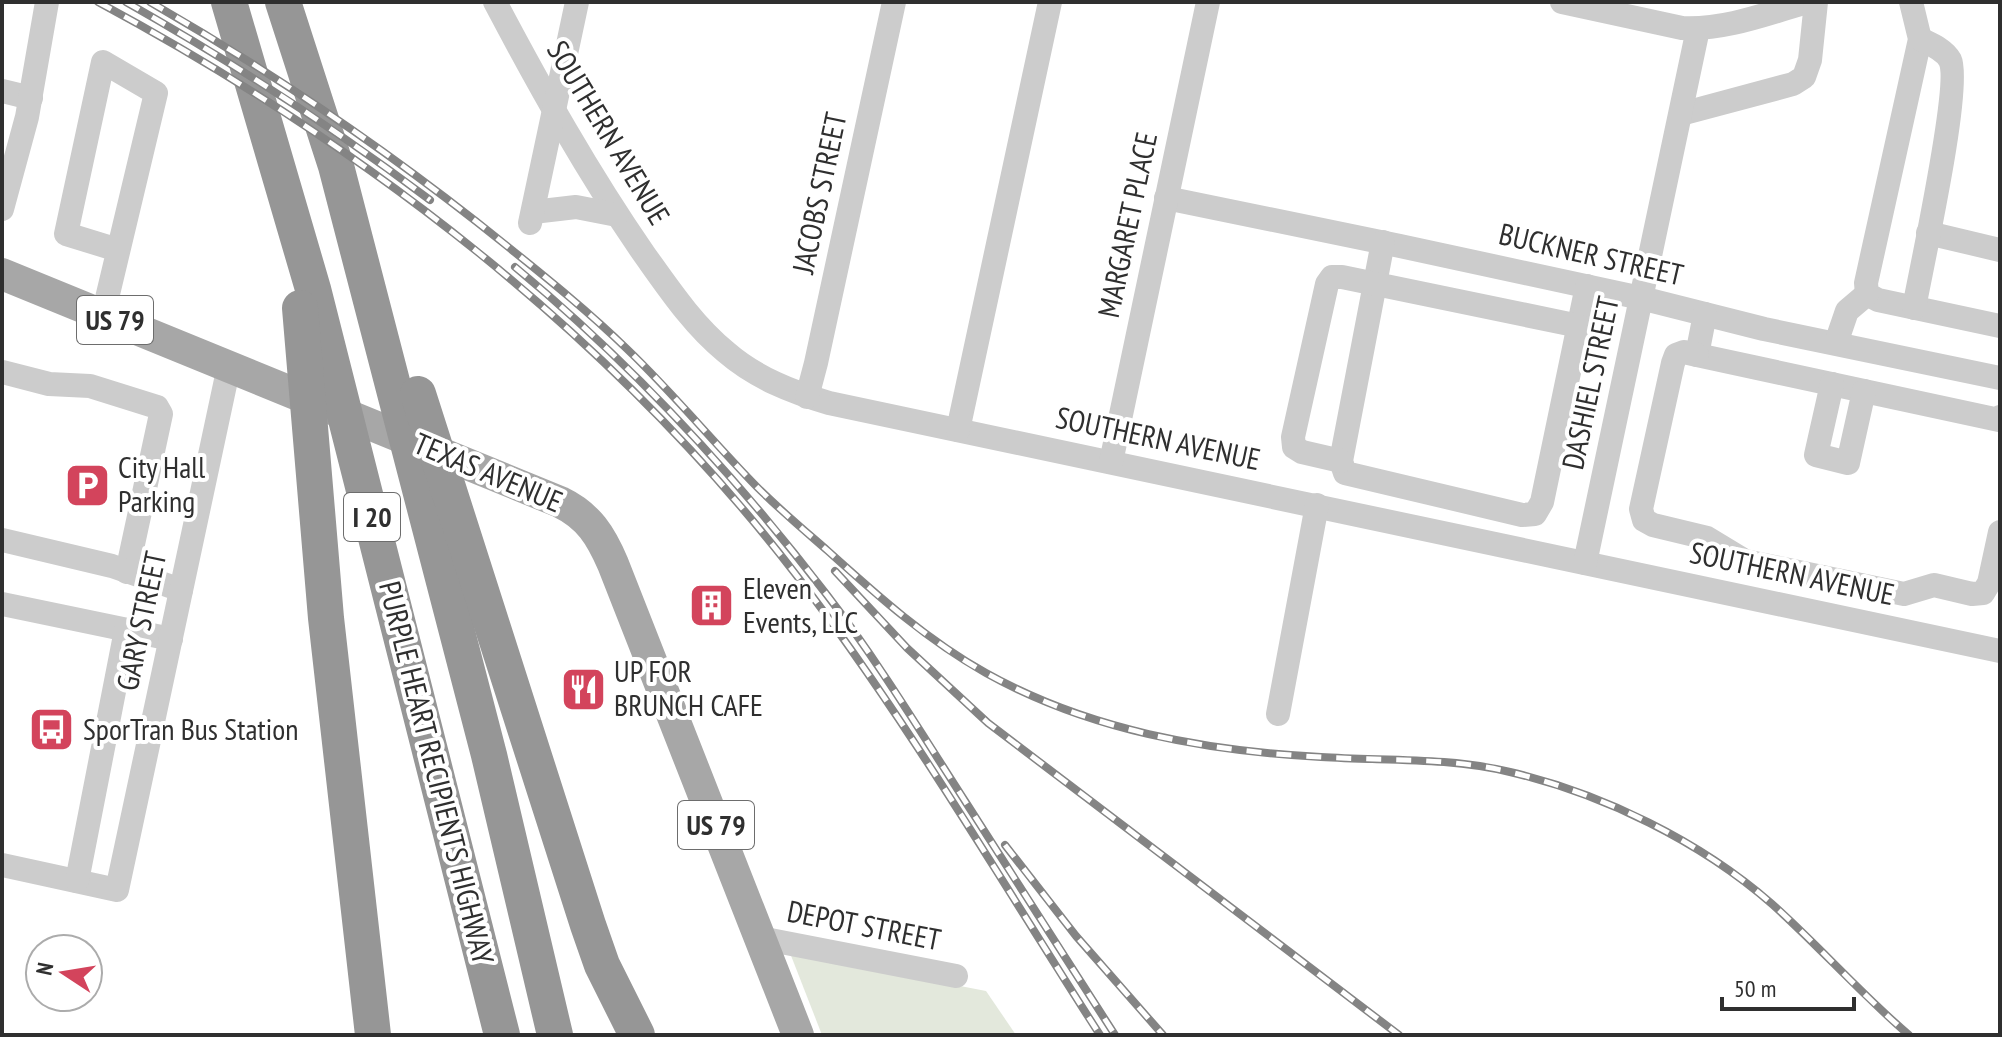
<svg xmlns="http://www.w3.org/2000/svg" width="2002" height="1037" viewBox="0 0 2002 1037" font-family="'PT Sans Narrow',sans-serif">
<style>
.green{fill:#e3e8dc}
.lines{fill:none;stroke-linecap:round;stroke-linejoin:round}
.minor{stroke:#ccc;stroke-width:24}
.major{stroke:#a7a7a7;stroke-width:32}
.highway{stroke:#969696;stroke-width:36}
.rail-casing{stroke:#848484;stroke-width:8}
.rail{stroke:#fff;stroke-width:5;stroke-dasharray:15;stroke-linecap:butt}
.labels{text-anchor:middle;stroke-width:8;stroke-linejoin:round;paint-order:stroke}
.shield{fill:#fff;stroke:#6d6d6d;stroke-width:2}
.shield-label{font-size:28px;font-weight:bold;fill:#2f2f2f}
.street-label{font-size:30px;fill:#2f2f2f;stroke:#fff}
.poi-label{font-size:30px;fill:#2f2f2f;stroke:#fff;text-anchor:start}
</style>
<rect width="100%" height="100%" fill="#fff"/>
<path class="green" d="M790,953L986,991L1016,1035H822Z"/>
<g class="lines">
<g class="minor">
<path d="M495,2C541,89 588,173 644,254C669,289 693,325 726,352C756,378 792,392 829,403L2000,651"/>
<path d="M1562,2L1682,28C1725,30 1766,14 1807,2"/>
<path d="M1911,2L1920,39L1866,283L1867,294L1878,300L2000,326"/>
<path d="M2,91L31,98"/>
<path d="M1681,114L1793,84L1804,77L1810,60L1816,2"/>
<path d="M1166,198L1400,246L1641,298L1764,329L2000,378"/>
<path d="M2,209L27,117L47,2"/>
<path d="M533,212L576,207L617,215"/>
<path d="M530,223L577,2"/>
<path d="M1928,233L2000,250"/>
<path d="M1383,242L1341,461L1345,473L1522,515L1535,514L1542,502L1587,286"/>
<path d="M1914,308C1921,269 1962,85 1950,60C1944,49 1930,44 1920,39"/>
<path d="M1705,314L1697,355L1999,420L2000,417"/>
<path d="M103,315L156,93L103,62L66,234L118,250"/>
<path d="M1836,343L1847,311L1867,294"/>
<path d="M1697,355L1684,352L1676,355L1673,363L1641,509L1644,520L1653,525L1707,538L1745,561L1904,594L1934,585L1972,594L1983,593L1989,583L2000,532"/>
<path d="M2,372L49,384L90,386L157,407L161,414L127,572"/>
<path d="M1832,384L1816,455L1848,463L1864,391"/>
<path d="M807,397L816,363L894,2"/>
<path d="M958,430L1050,2"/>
<path d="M1341,461L1302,452L1294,447L1293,437L1327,284L1332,277H1342L1579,326"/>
<path d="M1111,462L1208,2"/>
<path d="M2,540L112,566L181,590"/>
<path d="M1585,563L1698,29"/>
<path d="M2,604L171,639"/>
<path d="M1278,714L1317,505"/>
<path d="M2,865L117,890L229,366"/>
<path d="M77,881L126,630"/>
<path d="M760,938L956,976"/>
</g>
<path class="major" d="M2,274L560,502C589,516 601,536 613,564L798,1035"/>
<g class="highway">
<path d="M229,2L313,289L502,1035"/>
<path d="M283,2L336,166L489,755L555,1035"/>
<path d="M300,308L326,618L373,1035"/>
<path d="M418,394L588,925L602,965L637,1035"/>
</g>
<defs>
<g id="rail">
<path d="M98,2C364,145 612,335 797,576C908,721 1001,881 1100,1035"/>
<path d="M126,2C232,62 333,127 430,200"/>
<path d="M150,2C277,75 393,154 507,246C548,279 589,312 627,349C673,393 713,442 757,487C780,510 804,530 828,551C878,596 927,640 986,673C1088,730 1206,751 1321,757C1384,761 1448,757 1510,772C1603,794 1700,841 1772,904C1819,946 1861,994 1909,1035"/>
<path d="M515,267C631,363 735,475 827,595C877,660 920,731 965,801C1015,879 1065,957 1115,1035"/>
<path d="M835,571L907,648L988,723L1399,1035"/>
<path d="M1005,845L1076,936L1163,1035"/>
</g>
</defs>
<use href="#rail" class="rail-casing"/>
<use href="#rail" class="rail"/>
</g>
<defs>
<symbol id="parking-square" viewBox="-11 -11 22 22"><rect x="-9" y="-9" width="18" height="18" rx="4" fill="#d3445c" stroke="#fff"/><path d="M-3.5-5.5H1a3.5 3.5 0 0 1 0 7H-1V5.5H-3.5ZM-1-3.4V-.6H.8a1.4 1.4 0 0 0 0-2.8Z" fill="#fff"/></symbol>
<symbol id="building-square" viewBox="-11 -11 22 22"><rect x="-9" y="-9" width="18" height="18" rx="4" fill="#d3445c" stroke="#fff"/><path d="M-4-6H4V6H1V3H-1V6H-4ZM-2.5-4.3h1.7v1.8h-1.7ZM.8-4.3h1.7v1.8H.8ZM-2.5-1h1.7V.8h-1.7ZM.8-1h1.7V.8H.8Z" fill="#fff"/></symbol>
<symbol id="restaurant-square" viewBox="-11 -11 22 22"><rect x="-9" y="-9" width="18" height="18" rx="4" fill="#d3445c" stroke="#fff"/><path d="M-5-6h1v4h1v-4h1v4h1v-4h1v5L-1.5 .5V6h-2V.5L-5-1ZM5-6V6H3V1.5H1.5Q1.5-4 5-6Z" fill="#fff"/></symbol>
<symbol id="bus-square" viewBox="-11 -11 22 22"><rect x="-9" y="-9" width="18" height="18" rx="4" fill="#d3445c" stroke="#fff"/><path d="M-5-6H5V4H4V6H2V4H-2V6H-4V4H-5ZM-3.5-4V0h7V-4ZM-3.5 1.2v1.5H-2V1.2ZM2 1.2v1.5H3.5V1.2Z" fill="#fff"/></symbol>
</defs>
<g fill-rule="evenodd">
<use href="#parking-square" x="62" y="460" width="51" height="51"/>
<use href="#building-square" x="686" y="580" width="51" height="51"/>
<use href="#restaurant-square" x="558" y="664" width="51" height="51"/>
<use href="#bus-square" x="26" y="704" width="51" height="51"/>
</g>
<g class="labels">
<g class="shield">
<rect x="77" y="296" width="76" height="48" rx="6"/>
<rect x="344" y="493" width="56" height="48" rx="6"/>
<rect x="678" y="801" width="76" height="48" rx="6"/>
</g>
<g class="shield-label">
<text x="115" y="330">US 79</text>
<text x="372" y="527">I 20</text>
<text x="716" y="835">US 79</text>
</g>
<g class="street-label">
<text transform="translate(608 133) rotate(59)" y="10">SOUTHERN AVENUE</text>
<text transform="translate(820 193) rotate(-78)" y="10">JACOBS STREET</text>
<text transform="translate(1128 225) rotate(-78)" y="10">MARGARET PLACE</text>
<text transform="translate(1591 255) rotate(13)" y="10">BUCKNER STREET</text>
<text transform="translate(1591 383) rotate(-78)" y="10">DASHIEL STREET</text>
<text transform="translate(1158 439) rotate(12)" y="10">SOUTHERN AVENUE</text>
<text transform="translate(488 473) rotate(23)" y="10">TEXAS AVENUE</text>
<text transform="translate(1792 574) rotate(12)" y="10">SOUTHERN AVENUE</text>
<text transform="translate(142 621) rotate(-78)" y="10">GARY STREET</text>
<text transform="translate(436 773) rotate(76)" y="10">PURPLE HEART RECIPIENTS HIGHWAY</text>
<text transform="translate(864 926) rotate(11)" y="10">DEPOT STREET</text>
</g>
<g class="poi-label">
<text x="118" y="478">City Hall<tspan x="118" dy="34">Parking</tspan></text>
<text x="743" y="599">Eleven<tspan x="743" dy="34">Events, LLC</tspan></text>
<text x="614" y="682">UP FOR<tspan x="614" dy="34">BRUNCH CAFE</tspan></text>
<text x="83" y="740">SporTran Bus Station</text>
</g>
</g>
<rect width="2002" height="1037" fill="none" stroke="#2f2f2f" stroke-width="8"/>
<g transform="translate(64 973) rotate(282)"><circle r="38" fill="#ffffff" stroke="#acacac" stroke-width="2"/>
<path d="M0-6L14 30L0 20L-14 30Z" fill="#d3445c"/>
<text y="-12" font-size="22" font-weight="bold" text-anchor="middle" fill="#2f2f2f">N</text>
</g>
<path d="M1722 997v12h132v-12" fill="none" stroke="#2f2f2f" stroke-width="4"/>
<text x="1734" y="997" font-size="24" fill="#2f2f2f" stroke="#ffffff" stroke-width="6" paint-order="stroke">50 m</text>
</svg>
